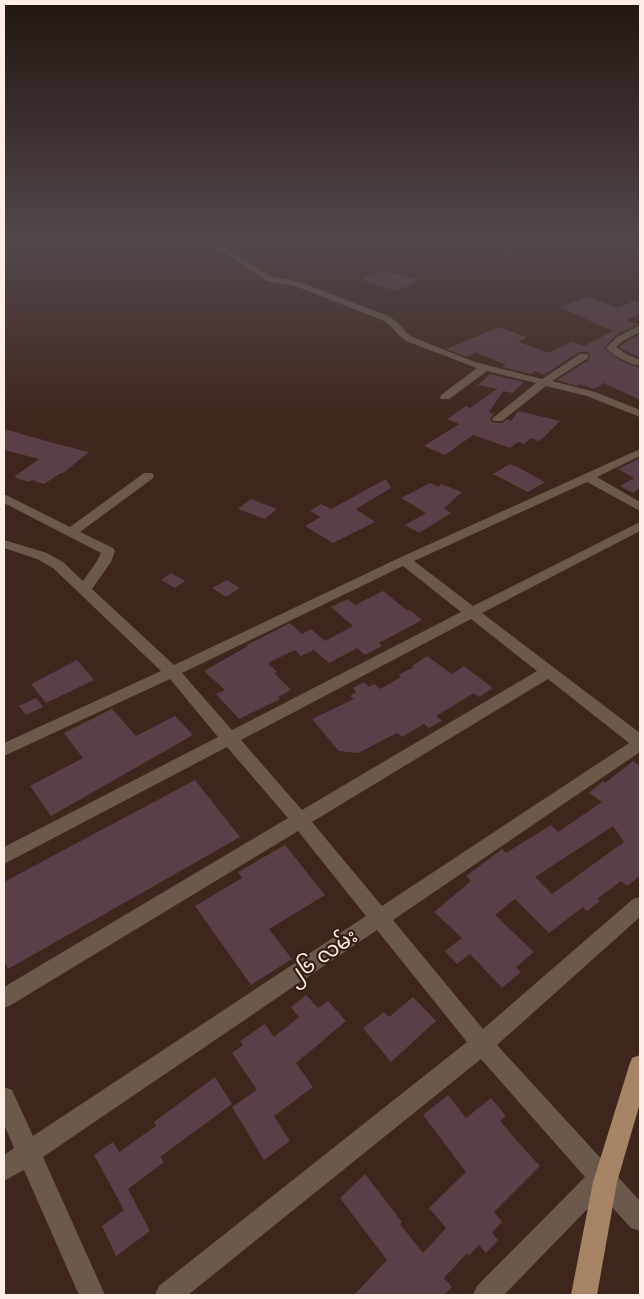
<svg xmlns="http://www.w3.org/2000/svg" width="644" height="1299" viewBox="0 0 644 1299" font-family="'PT Sans','Noto Sans Myanmar',sans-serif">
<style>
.building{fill:#5a3e48;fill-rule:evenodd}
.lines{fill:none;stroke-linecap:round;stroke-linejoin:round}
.minor{fill:#6b594b;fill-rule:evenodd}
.major{fill:#a78466;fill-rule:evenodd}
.labels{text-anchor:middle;stroke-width:4.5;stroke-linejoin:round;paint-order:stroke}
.near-street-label{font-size:21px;fill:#ffede6;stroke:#351d12}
</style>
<rect width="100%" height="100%" fill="#3f261c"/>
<g class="building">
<path d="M383,270L417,280L414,281L417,282L396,291L361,280Z"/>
<path d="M589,297L617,308L634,301L640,303V314L626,320L638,324L616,335L604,348L621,361L640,368V400L604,383L594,389L580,384L578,386L557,380L589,360L590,354L588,352H579L544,375L534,371L531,374L502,367L506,365L475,352L467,357L447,349L499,327L526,337L519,342L549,353L571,342L584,346L613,331L559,307Z"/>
<path d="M640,334V358L619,347L624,343Z"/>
<path d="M490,374L524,382L512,393L503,391L489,412L494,414L490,419L493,422L502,423L507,419L511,421L518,411L560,421L542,439L538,441L531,438L524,444L518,442L510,448L473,435L445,455L424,446L459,424L447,419L466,406L470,408L497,389L478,385Z"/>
<path d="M4,429L50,442L89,452L63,473H61L44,484L32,480L28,482L14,477L39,459L4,450Z"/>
<path d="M640,458V488L633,493L620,486L634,478L618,469Z"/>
<path d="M510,464L523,470L545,482L528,492L493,474Z"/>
<path d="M386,479L391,488L356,509L375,522L333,543L305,526L321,517L310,511L321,504L331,509Z"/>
<path d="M430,483L438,487L441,484L462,492L444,508L451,513L419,533L405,525L426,513L401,498Z"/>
<path d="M251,499L277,509L265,519L238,509Z"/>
<path d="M171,573L185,581L175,588L161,580Z"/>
<path d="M227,580L240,588L226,597L212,588Z"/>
<path d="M383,591L408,611L410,610L422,620L379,643L382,646L365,655L357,648L329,663L314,650L301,656L295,650L268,663L277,672L274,673L291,690L278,697L280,699L239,719L216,694L225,690L204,671L248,646L247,645L290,623L302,634L311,629L325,641L353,626L331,607L348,599L355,605Z"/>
<path d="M427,656L452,674L464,666L493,688L479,697L474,693L436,716L442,721L429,728L424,724L402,737L397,733L358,753L339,751L312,719L354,699L350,696L356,692L353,688L364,682L369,687L374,684L380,689L401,677L398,675L414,667L412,666Z"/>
<path d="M77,660L94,680L46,703L31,684Z"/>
<path d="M36,698L43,707L26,715L19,706Z"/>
<path d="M112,709L136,736L175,716L193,735L51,816L30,786L83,758L64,733Z"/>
<path d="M633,761L640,766V876L627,886L621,881L597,899L600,901L587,911L583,907L549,933L515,899L495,915L534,952L516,967L521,972L502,988L470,954L457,964L445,951L462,938L434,912L471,881L466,876L502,849L506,853L551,825L558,832L602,802L589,793L603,781L605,783ZM613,826L624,842L552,894L535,877Z"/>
<path d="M195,780L240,837L8,969L4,961V882Z"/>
<path d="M285,845L325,895L269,929L292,959L251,985L195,906L242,878L238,872Z"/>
<path d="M306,995L318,1008L328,1001L346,1021L296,1063L313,1087L274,1116L290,1141L264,1160L232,1107L257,1090L232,1053L243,1045L240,1041L265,1024L274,1037L299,1017L291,1007Z"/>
<path d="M413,997L436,1021L391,1062L363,1028L384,1012L389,1017Z"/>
<path d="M215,1077L232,1104L160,1157L164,1162L128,1189L150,1231L116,1256L102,1226L124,1210L94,1155L113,1142L119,1152L156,1126L154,1122Z"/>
<path d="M448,1095L466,1118L491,1098L506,1116L500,1121L525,1150L540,1166L494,1212L502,1222L492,1233L498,1240L486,1253L479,1245L469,1256L467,1253L444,1278L452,1287L444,1295H354L387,1260L340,1198L365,1174L402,1222L400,1224L423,1253L446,1228L429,1208L466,1172L423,1115Z"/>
</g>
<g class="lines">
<g class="minor">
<path d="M209,242H218L272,277L300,282L388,316C401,323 402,330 412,337L475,362L542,379L580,354H588V358L552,381L595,392L640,410V417L587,396L546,386L502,421H494L492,419L494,417L536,383L487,371L449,399H441L440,397L441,395L477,368L406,341C396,334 393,326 382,320L295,286L267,281Z"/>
<path d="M640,325V332L623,341L616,347L626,354L640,360V366C628,363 615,357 606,348L617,337Z"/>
<path d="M640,449V456L597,477L640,502V511L587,482L414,561L473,606L640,522V531L482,613L640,733V752L393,920L483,1029L633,899L640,897V917L497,1045L640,1201V1231L631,1228L601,1195L504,1295H473L477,1286L585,1177L481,1059L188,1295H155L159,1286L467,1042L377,930L43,1157L105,1295H79L24,1170L4,1181V1155L14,1148L4,1124V1087L12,1090L33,1136L366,916L298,831L11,1005L4,1008V987L288,818L227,747L4,864V847L218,737L170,679L4,756V743L161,671L53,568L37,559L4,548V540L47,553L63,562L83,581L97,561L101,553L4,503V494L70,527L144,473H152L154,476L152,479L80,532L113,548L115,551L111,562L92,589L174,665L399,558ZM403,566L461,612L232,730L182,673ZM471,619L537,671L302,810L241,740ZM548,679L629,743L382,906L312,822Z"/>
</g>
<path class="major" d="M640,1055V1103L617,1182L597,1295H571L593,1182L629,1066L632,1058Z"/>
</g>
<linearGradient id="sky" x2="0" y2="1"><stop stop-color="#23150f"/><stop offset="0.57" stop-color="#52474b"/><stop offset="1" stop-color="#52474b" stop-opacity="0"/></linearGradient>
<rect width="644" height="423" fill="url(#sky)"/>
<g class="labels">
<g class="near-street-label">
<text transform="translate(322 956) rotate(-34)" y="7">၂၆ လမ်း</text>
</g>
</g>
<rect width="644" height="1299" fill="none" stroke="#ffede6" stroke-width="10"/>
</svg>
